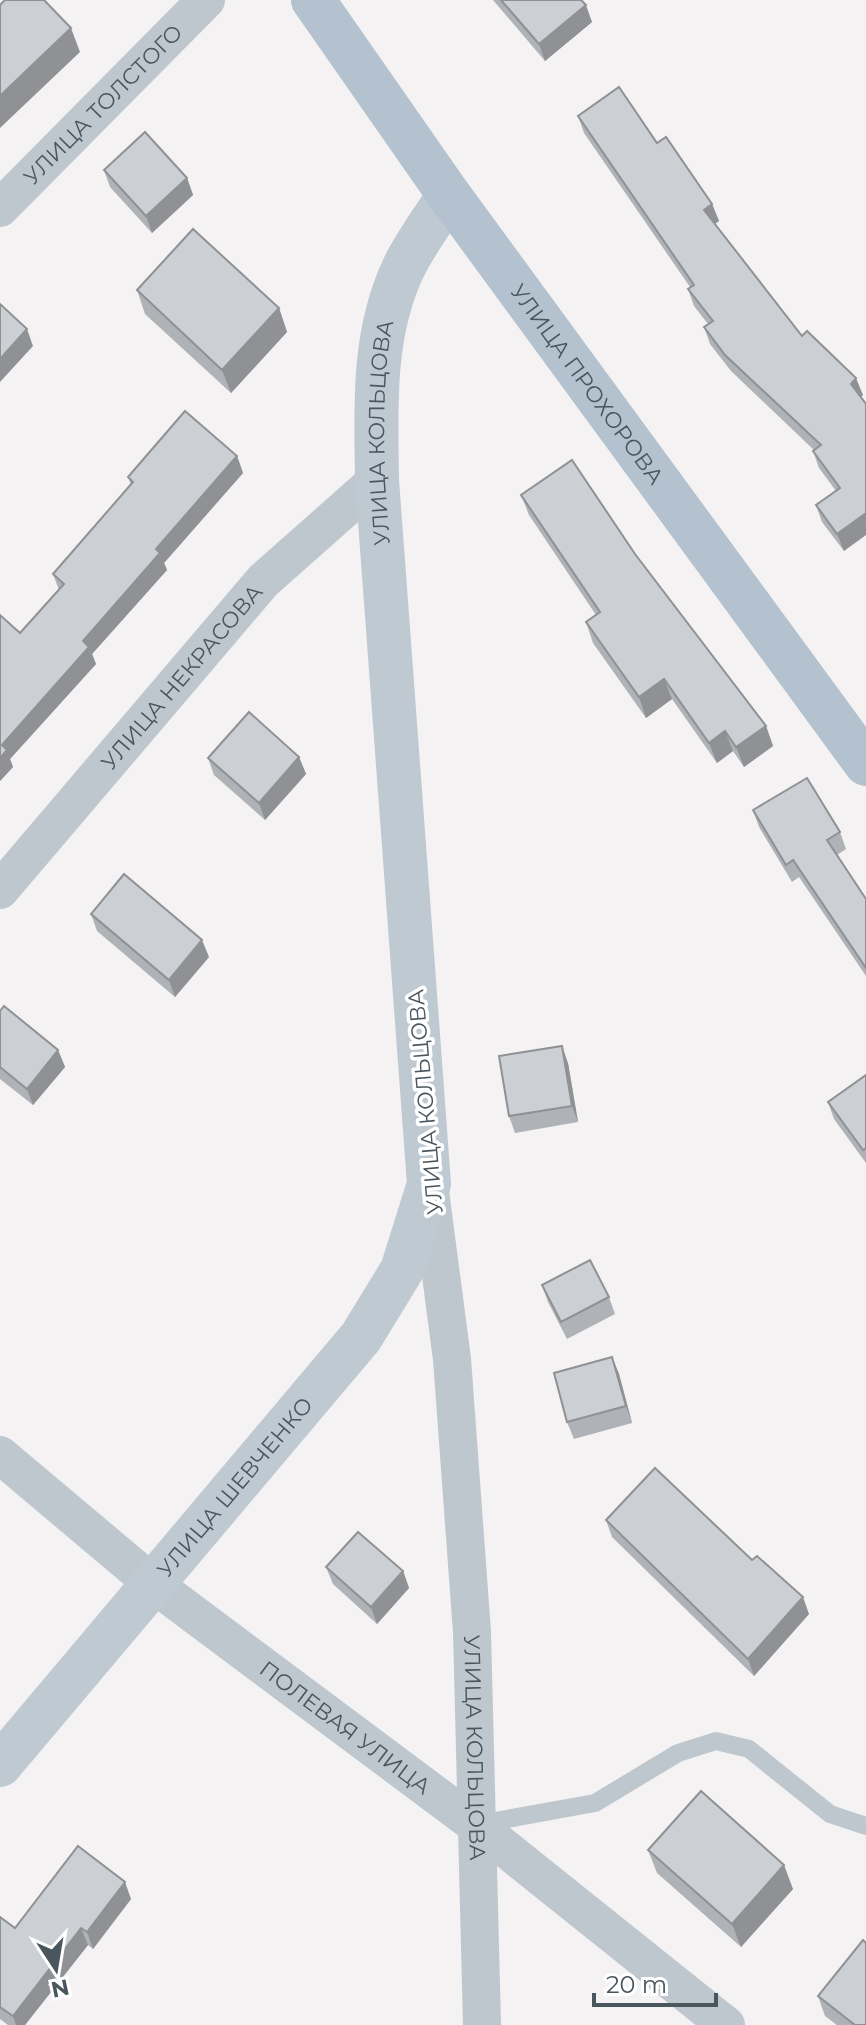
<svg xmlns="http://www.w3.org/2000/svg" width="866" height="2025" viewBox="0 0 866 2025" font-family="Montserrat,sans-serif">
<style>
.lines{fill:none;stroke-linecap:round;stroke-linejoin:round}
.lane{stroke:#bec7cd;stroke-width:18}
.street{stroke:#bec7cd;stroke-width:38}
.secondary{stroke:#bfc9d2;stroke-width:44}
.primary{stroke:#b3c2ce;stroke-width:44}
.wall{fill:#afb2b6}
.shaded-wall{fill:#8f9194}
.building{fill:#cccfd4;stroke:#8f9194;stroke-width:2}
.labels{text-anchor:middle;stroke-width:7;stroke-linejoin:round;paint-order:stroke}
.street-label{font-size:22px;fill:#4a565e;stroke:#fff}
</style>
<rect width="100%" height="100%" fill="#f4f2f2"/>
<g class="lines">
<path class="lane" d="M479,1824L595,1803L678,1753L716,1741L749,1749L830,1814L866,1826"/>
<g class="street">
<path id="s1" d="M0,208L206,0"/>
<path id="s2" d="M0,890L263,581L377,480"/>
<path id="s3" d="M429,1184L452,1359L472,1632L482,2025"/>
<path id="s4" d="M0,1455L152,1583L476,1825L726,2025"/>
</g>
<path class="secondary" id="s5" d="M0,1765L361,1337L402,1270L429,1184L377,480C376,409 372,335 403,269C415,243 434,219 449,195"/>
<path class="primary" id="s6" d="M313,0L449,195L866,764"/>
</g>
<g class="wall">
<path d="M493,0H581L592,22L545,61Z"/>
<path d="M578,116L657,143L712,204L719,221L715,224L802,336L863,395L861,397L844,551L822,522L816,505L836,491L819,468L813,451L814,450L731,371L710,344L704,327L708,324L694,306L688,289L690,287L584,133Z"/>
<path d="M104,170L187,178L193,195L152,233L110,187Z"/>
<path d="M137,290L279,308L287,332L231,393L145,314Z"/>
<path d="M237,456L243,473L164,563L167,570L92,654L96,664L10,759L13,767L0,781V615L20,633L59,590L53,574L131,485L128,477Z"/>
<path d="M521,495L635,554L766,726L773,746L744,767L733,751L717,763L672,699L646,718L593,643L586,622L596,615L529,515Z"/>
<path d="M299,757L306,774L265,820L214,775L208,758Z"/>
<path d="M753,810L840,832L846,849L837,855L866,899V976L799,877L792,882L759,827Z"/>
<path d="M91,914L209,957L175,997L97,931Z"/>
<path d="M0,1011L58,1050L65,1067L33,1105L0,1079Z"/>
<path d="M568,1063L578,1122L515,1133L509,1116Z"/>
<path d="M866,1075V1163L834,1119L828,1102Z"/>
<path d="M542,1285L609,1297L615,1314L567,1339L548,1302Z"/>
<path d="M612,1357L619,1374L632,1423L574,1439L567,1422Z"/>
<path d="M606,1520L809,1614L754,1676L612,1537Z"/>
<path d="M326,1567L403,1571L409,1588L377,1624L333,1584Z"/>
<path d="M648,1850L793,1889L741,1947L657,1873Z"/>
<path d="M131,1899L93,1949L88,1945L25,2025H8L0,2019V1917L15,1928Z"/>
<path d="M818,1996L866,2025H837L825,2016Z"/>
</g>
<g class="shaded-wall">
<path d="M586,5L592,22L545,61L539,44Z"/>
<path d="M71,28L80,52L0,128V96Z"/>
<path d="M187,178L193,195L152,233L146,216Z"/>
<path d="M712,204L719,221L710,227L704,210Z"/>
<path d="M279,308L287,332L231,393L222,370Z"/>
<path d="M27,329L33,346L0,382V359Z"/>
<path d="M856,378L863,395L857,400L851,384Z"/>
<path d="M237,456L243,473L164,563L167,570L92,654L96,664L10,759L13,767L0,781V758L2,745L156,549Z"/>
<path d="M866,513V535L844,551L837,534Z"/>
<path d="M664,679L672,699L646,718L639,697Z"/>
<path d="M766,726L773,746L744,767L736,747Z"/>
<path d="M725,731L733,751L717,763L709,743Z"/>
<path d="M299,757L306,774L265,820L259,803Z"/>
<path d="M202,940L209,957L175,997L169,980Z"/>
<path d="M562,1046L568,1063L578,1122L572,1106Z"/>
<path d="M58,1050L65,1067L33,1105L27,1089Z"/>
<path d="M612,1357L619,1374L632,1423L626,1406Z"/>
<path d="M403,1571L409,1588L377,1624L371,1607Z"/>
<path d="M803,1597L809,1614L754,1676L748,1659Z"/>
<path d="M784,1865L793,1889L741,1947L732,1924Z"/>
<path d="M125,1882L131,1899L93,1949L87,1932Z"/>
<path d="M81,1928L88,1945L25,2025H16L13,2016Z"/>
</g>
<g class="building">
<path d="M5,0H44L71,28L0,96V5Z"/>
<path d="M501,0H581L586,5L539,44Z"/>
<path d="M619,87L657,143L666,137L712,204L704,210L802,336L807,331L856,378L851,384L866,404V513L837,534L816,505L840,488L813,451L821,445L725,355L704,327L713,321L688,289L694,285L578,116Z"/>
<path d="M145,132L187,178L146,216L104,170Z"/>
<path d="M193,229L279,308L222,370L137,290Z"/>
<path d="M0,304L27,329L0,359Z"/>
<path d="M185,411L237,456L156,549L160,553L83,641L89,647L2,745L7,750L0,758V615L20,633L64,584L53,574L133,482L128,477Z"/>
<path d="M572,460L635,554L766,726L736,747L725,731L709,743L664,679L639,697L586,622L600,612L521,495Z"/>
<path d="M249,712L299,757L259,803L208,758Z"/>
<path d="M807,778L840,832L827,840L866,899V968L793,860L786,865L753,810Z"/>
<path d="M124,874L202,940L169,980L91,914Z"/>
<path d="M4,1006L58,1050L27,1089L0,1067V1011Z"/>
<path d="M562,1046L572,1106L509,1116L499,1056Z"/>
<path d="M866,1075V1148L863,1150L828,1102Z"/>
<path d="M590,1260L609,1297L561,1322L542,1285Z"/>
<path d="M612,1357L626,1406L567,1422L554,1373Z"/>
<path d="M655,1468L752,1560L757,1556L803,1597L748,1659L606,1520Z"/>
<path d="M358,1532L403,1571L371,1607L326,1567Z"/>
<path d="M701,1791L784,1865L732,1924L648,1850Z"/>
<path d="M78,1846L125,1882L87,1932L81,1928L13,2016L0,2007V1917L15,1928Z"/>
<path d="M863,1940L866,1943V2025H855L818,1996Z"/>
</g>
<g class="labels">
<g class="street-label">
<text dy="8" stroke="none"><textPath href="#s1" startOffset="146">УЛИЦА ТОЛСТОГО</textPath></text>
<text dy="8" stroke="none"><textPath href="#s6" startOffset="472">УЛИЦА ПРОХОРОВА</textPath></text>
<text dy="8" stroke="none"><textPath href="#s5" startOffset="1482">УЛИЦА КОЛЬЦОВА</textPath></text>
<text dy="8" stroke="none"><textPath href="#s2" startOffset="280">УЛИЦА НЕКРАСОВА</textPath></text>
<text transform="translate(425 1102) rotate(-95)" y="8">УЛИЦА КОЛЬЦОВА</text>
<text dy="8" stroke="none"><textPath href="#s5" startOffset="364">УЛИЦА ШЕВЧЕНКО</textPath></text>
<text dy="8" stroke="none"><textPath href="#s4" startOffset="440">ПОЛЕВАЯ УЛИЦА</textPath></text>
<text dy="8" stroke="none"><textPath href="#s3" startOffset="566">УЛИЦА КОЛЬЦОВА</textPath></text>
</g>
</g>
<g transform="translate(56 1969) rotate(168)" stroke="#ffffff" stroke-width="6" paint-order="stroke">
<path d="M0-6L14 30L0 20L-14 30Z" fill="#4a565e"/>
<text y="-12" font-size="22" font-weight="bold" text-anchor="middle" fill="#4a565e">N</text>
</g>
<path d="M594 1993v12h122v-12" fill="none" stroke="#4a565e" stroke-width="4"/>
<text x="606" y="1993" font-size="24" fill="#4a565e" stroke="#ffffff" stroke-width="6" paint-order="stroke">20 m</text>
</svg>
